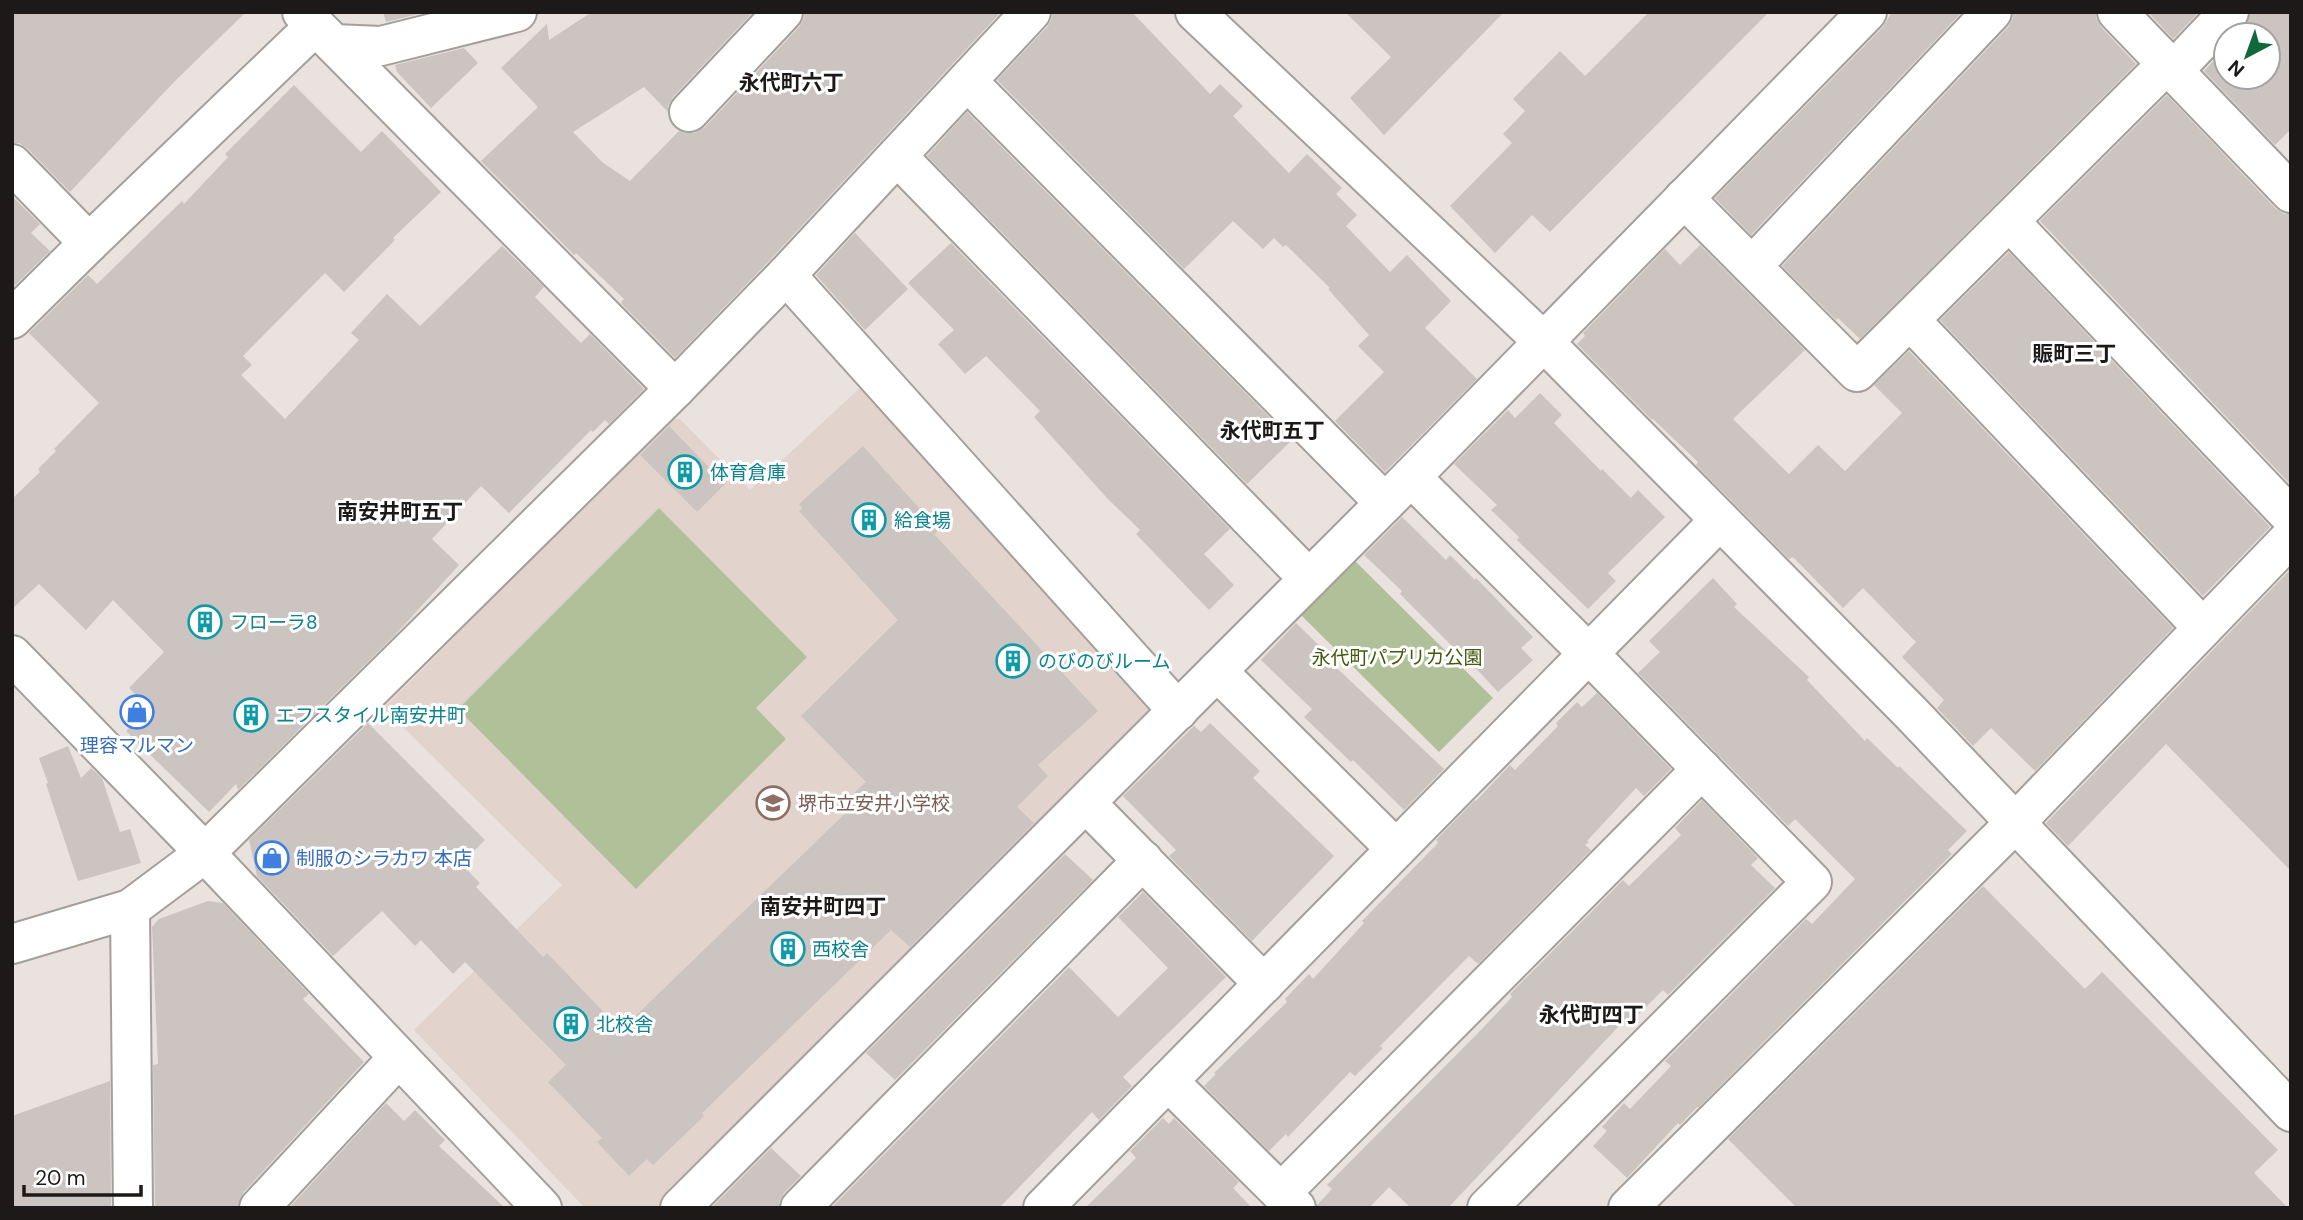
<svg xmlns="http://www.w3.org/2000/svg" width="2303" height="1220" viewBox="0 0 2303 1220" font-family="'DM Sans','Noto Sans JP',sans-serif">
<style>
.built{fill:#e2d4cc}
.green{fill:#b0c098}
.building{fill:#cbc4c1}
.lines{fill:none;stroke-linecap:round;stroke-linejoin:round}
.street-casing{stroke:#a59f9b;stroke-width:42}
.street{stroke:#fff;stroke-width:38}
.labels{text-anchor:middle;stroke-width:6;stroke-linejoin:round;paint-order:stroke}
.culture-label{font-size:19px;fill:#0d838f;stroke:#fff;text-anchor:start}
.park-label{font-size:19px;fill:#43590c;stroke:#fff}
.shop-label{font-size:19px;fill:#366cbe;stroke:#fff}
.education-label{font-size:19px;fill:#785e54;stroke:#fff;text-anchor:start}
.neighbourhood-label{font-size:21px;font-weight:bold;fill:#1c1918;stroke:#fff}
</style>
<rect width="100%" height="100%" fill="#e9e2de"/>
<path class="built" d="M862,386L1151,703L1148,721L665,1208H585L414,1030L562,885L384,708L671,419H680L750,490Z"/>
<g class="green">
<path d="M659,508L807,657L756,708L786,739L636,889L458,709Z"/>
<path d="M1355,561L1493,698L1439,752L1301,615Z"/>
</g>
<g class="building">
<path d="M12,12H246L175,81L70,192L28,149L19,143H12Z"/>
<path d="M383,12H426L386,22Z"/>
<path d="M592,12H753L673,97L668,106V112L644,87L573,132L602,162L630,181L679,131L685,133H695L705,127L799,27L804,18V12H1001L770,260L675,358L621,303L624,299L576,253L574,255L481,161L538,107L501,68L547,24L549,40Z"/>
<path d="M1052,12H1132L1210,94L1220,84L1243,106L1233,116L1289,173L1307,154L1342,188L1336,194L1357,215L1346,226L1390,272L1407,255L1451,301L1425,328L1477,379L1385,472L1335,421L1384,372L1358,346L1369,335L1328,289L1330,288L1286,245L1283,247L1274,238L1263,249L1233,221L1184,269L997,80L1047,27L1052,18Z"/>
<path d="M1345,12H1504L1384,135L1350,98L1391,57Z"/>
<path d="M1649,12H1769L1550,232L1532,215L1495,253L1450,206L1512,143L1503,134L1525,111L1513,99L1560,51L1585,76Z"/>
<path d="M1892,12H1962L1751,235L1715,198L1883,27Z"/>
<path d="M2013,12H2096V18L2101,27L2136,64L1860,339L1838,318L1836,320L1782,266L2008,27L2013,18Z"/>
<path d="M2148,12H2199L2173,39Z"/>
<path d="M2250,12H2291V129L2275,145L2204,71L2226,47V77H2268V35H2237L2245,27Z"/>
<path d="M464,48L478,63L431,108L397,72L395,65Z"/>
<path d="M294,85L361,152L382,131L441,192L393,238L395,240L344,292L325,273L243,356L252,365L241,375L285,419L359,340L351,333L387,294L420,326L502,246L544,287L535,297L581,343L590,334L644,389L609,424L605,420L593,432L591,430L509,513L481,486L432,539L459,565L394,636L238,790L236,784L209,812L126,731L149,708L129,688L164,652L113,600L86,630L39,584L12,609V499L40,472L38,469L56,451L54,449L99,403L29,333L88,275L97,284L182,201L184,204L228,157L225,154Z"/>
<path d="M2167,95L2275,208L2284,214H2291V485L2040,221Z"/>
<path d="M967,112L1292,440L1247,484L927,156Z"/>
<path d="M12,196L40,224L31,233L50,251L12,288Z"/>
<path d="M855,233L908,289L865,330L816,275Z"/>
<path d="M951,243L1230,529L1204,554L1234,585L1209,610L1136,534L1140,530L1107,498L1034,417L1040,411L986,356L965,374L938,344L954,330L908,283Z"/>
<path d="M1700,245L1805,350L1733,419L1789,474L1818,445L1845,471L1902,413L1874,385L1909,351L2173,628L2035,771L1991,728L1973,746L1937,708L1944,700L1902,657L1916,642L1863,588L1843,608L1793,557L1789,559L1696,465L1698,462L1653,419L1652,420L1577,344L1585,336L1583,333L1665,249L1680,265Z"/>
<path d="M2009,252L2270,527L2203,596L1940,320Z"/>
<path d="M1540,393L1562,415L1554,423L1601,471L1602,469L1631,498L1638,490L1665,517L1608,573L1616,581L1588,609L1517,540L1519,537L1491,510L1497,505L1454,464L1508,410L1515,418Z"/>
<path d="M669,426L725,484L697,512L640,455Z"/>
<path d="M863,446L939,530L934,534L1098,711L1038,765L1048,776L1017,807L1034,823L910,947L891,930L702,1113L704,1116L653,1165L647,1159L629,1176L597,1142L602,1138L548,1082L566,1065L465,962L453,974L421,940L415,946L382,911L333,956L257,876L249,840L368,723L485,840L461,864L480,883L476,887L543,957L547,953L621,1030L860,799L854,793L866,782L801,716L898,620L799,511L802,508L799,504Z"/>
<path d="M1402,517L1446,560L1450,555L1475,580L1476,578L1533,637L1521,648L1533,660L1498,692L1457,648L1455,649L1400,594L1402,591L1364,555Z"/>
<path d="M2291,569V871L2166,744L2068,846L2046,823Z"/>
<path d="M1713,578L1737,604L1734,607L1809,677L1807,680L1865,741L1867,738L1898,768L1899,766L1967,831L1948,850L1952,854L1698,1108L1697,1107L1680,1125L1678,1123L1627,1178L1593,1146L1607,1131L1602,1127L1624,1103L1630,1109L1671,1066L1665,1061L1806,919L1812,924L1855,879L1795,819L1788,826L1638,673L1660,652L1649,641Z"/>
<path d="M1296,623L1329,655L1326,658L1444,769L1404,810L1353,760L1351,762L1304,717L1312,709L1261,660Z"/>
<path d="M1597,693L1671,769L1644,796L1636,788L1587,841L1589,842L1585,845L1591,850L1478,964L1469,956L1380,1046L1383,1048L1355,1076L1350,1072L1288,1137L1286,1134L1269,1151L1204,1086L1216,1074L1214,1073L1287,1002L1285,999L1309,974L1313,979L1364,923L1362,921L1438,843L1436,840L1475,800L1476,801L1510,765L1515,770L1558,726L1556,723L1577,702L1582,707Z"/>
<path d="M1210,723L1260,771L1253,778L1334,856L1252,941L1169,856L1176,850L1123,796L1194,726L1201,732Z"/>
<path d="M68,746L81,778L91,768L102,778L120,832L130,829L141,863L78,881L46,784L48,783L39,758Z"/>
<path d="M1702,800L1758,858L1751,865L1775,888L1668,995L1663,990L1627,1026L1623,1022L1619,1026L1448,1208H1411L1389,1187L1369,1208H1317V1205L1332,1189L1327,1185L1480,1031L1512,997L1510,994L1623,880L1629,886L1681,835L1675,828Z"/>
<path d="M1065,854L1093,880L895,1080L866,1053Z"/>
<path d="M1983,886L2085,989L2102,972L2278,1150L2254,1173L2288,1208H1797L1728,1139Z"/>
<path d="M1143,892L1226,977L1123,1077L1132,1086L1099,1120L1092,1112L999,1208H831L1069,967L1118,1017L1168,968L1118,917Z"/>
<path d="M208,901L223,903L309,994L303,999L364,1062L243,1193L238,1208H155L153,1065L158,1064L152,927L159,919Z"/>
<path d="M110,1081L111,1208H12V1116Z"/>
<path d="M386,1103L404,1121L415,1110L445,1140L439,1146L505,1208H289Z"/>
<path d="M1163,1118L1169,1124L1174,1118L1239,1182L1233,1188L1252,1208H1085L1136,1158L1130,1151Z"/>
<path d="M771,1148L801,1176L784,1193L779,1202V1208H711Z"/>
</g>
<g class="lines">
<defs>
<g id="street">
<path d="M302,12L675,389"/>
<path d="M1195,12L1544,342L1911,713L2291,1112"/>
<path d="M2117,12L2291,193"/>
<path d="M334,44L381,46L517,12"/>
<path d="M2173,71L2229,12"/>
<path d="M967,81L1385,503"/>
<path d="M689,112L783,12"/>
<path d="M897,156L1309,579"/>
<path d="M12,164L89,243L12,319"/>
<path d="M1684,198L1857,372L2167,64"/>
<path d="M2009,221L2291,517"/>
<path d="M89,243L315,26"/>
<path d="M1752,266L1992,12"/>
<path d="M786,275L1178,711"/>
<path d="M1910,320L2203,628"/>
<path d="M1411,477L1589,654L1812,882L1487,1208"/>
<path d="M12,655L205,853L542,1208"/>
<path d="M1217,671L1396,849"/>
<path d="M1086,803L1264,984"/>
<path d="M130,909L133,1208"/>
<path d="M12,944L130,909L205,853L675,389L786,275L1031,12"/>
<path d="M1168,1081L1296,1208"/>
<path d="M1281,1193L1702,769"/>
<path d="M259,1208L398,1058"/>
<path d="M680,1208L1411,477L1867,12"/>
<path d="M800,1208L1143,860"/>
<path d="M1043,1208L1720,520"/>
<path d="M1628,1208L2015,823L2291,537"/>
</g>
</defs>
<use href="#street" class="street-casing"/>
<use href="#street" class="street"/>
</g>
<defs>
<symbol id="building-ring" viewBox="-11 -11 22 22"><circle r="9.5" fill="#fff" stroke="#0f9aa8" stroke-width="1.5"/><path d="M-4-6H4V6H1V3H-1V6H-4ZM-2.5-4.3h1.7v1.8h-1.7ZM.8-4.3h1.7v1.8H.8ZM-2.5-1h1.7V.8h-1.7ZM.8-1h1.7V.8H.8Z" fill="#0f9aa8"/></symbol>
<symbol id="shop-ring" viewBox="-11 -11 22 22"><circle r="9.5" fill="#fff" stroke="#3f7fe0" stroke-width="1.5"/><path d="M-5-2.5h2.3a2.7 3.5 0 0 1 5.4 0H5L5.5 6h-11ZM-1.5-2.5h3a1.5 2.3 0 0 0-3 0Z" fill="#3f7fe0"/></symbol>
<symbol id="school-ring" viewBox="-11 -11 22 22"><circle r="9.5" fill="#fff" stroke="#8d6e63" stroke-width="1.5"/><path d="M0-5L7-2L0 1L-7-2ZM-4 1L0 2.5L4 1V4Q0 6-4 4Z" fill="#8d6e63"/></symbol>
</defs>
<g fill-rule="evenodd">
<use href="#building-ring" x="666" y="453" width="38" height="38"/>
<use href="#building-ring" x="850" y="501" width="38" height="38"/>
<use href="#building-ring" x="186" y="603" width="38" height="38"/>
<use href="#building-ring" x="994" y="642" width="38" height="38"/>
<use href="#shop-ring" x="118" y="693" width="38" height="38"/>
<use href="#building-ring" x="232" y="696" width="38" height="38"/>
<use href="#school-ring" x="754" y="784" width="38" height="38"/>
<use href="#shop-ring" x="253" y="839" width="38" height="38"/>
<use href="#building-ring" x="769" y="930" width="38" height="38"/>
<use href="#building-ring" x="552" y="1005" width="38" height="38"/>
</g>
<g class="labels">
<g class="culture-label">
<text x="710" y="479">体育倉庫</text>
<text x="894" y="527">給食場</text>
<text x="230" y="629">フローラ8</text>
<text x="1038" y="668">のびのびルーム</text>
<text x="276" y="722">エフスタイル南安井町</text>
<text x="812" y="956">西校舎</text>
<text x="596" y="1031">北校舎</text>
</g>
<g class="park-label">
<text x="1397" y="664">永代町パプリカ公園</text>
</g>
<g class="shop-label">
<text x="137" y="752">理容マルマン</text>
<text x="296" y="865" text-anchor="start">制服のシラカワ 本店</text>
</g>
<g class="education-label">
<text x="798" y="810">堺市立安井小学校</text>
</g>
<g class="neighbourhood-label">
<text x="791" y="90">永代町六丁</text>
<text x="2074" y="361">賑町三丁</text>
<text x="1272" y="438">永代町五丁</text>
<text x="400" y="519">南安井町五丁</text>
<text x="823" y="914">南安井町四丁</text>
<text x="1591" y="1022">永代町四丁</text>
</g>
</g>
<rect width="2303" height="1220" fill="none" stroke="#1c1918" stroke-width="28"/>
<g transform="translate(2247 56) rotate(221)"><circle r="33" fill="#ffffff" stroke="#a4a3a3" stroke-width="2"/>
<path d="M0-5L12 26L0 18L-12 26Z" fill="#10693c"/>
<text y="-10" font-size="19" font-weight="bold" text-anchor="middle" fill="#1c1918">N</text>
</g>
<path d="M24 1185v10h117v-10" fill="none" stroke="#1c1918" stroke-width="3.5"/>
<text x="35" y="1185" font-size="21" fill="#1c1918" stroke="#ffffff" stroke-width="5" paint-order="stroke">20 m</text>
</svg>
